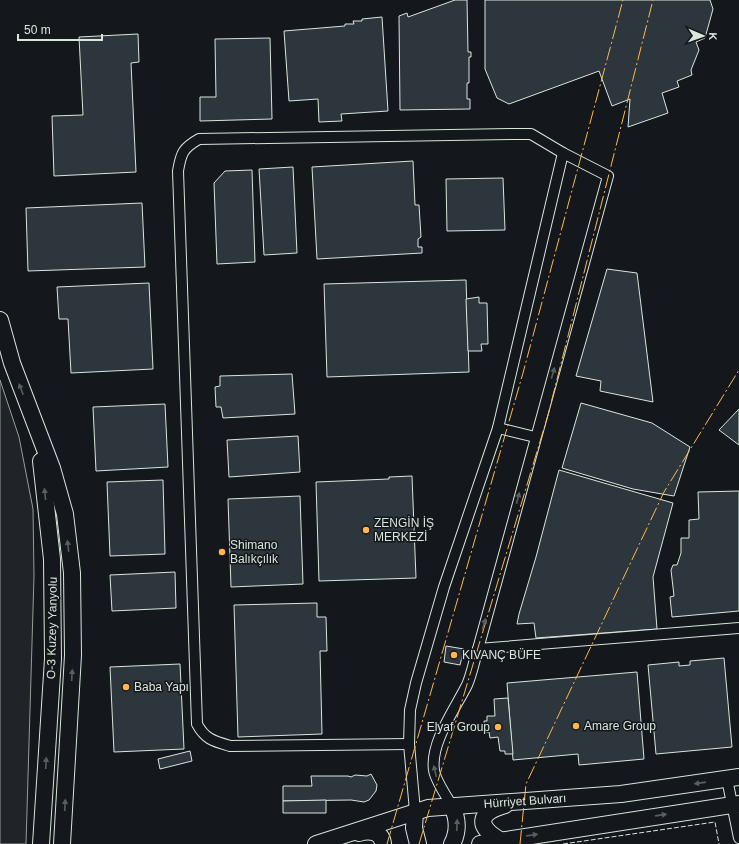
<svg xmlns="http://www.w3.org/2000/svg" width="739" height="844" viewBox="0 0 739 844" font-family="Arial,sans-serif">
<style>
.green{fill:#202428;stroke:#939e99}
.building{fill:#2c363c;stroke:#d8e6dc}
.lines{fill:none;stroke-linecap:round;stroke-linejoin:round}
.street-casing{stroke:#d8e6dc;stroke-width:12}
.primary-casing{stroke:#d8e6dc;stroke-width:18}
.street{stroke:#14181c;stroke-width:10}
.primary{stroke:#14181c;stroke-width:16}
.fence{stroke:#d8e6dc;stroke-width:1;stroke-dasharray:5 2;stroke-linecap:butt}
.power{stroke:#ffb74d;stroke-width:1;stroke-dasharray:14 3 2 3;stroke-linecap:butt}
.oneway{fill:#59605f}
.poi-dot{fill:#ffb74d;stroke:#14181c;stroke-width:1.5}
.labels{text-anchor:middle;stroke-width:3;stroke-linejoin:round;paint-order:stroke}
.poi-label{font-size:12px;fill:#d8e6dc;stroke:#14181c;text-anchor:start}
.street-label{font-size:12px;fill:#d8e6dc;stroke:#14181c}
</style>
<rect width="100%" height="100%" fill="#14181c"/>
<path class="green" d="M0,380L19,437L33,509L34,576L26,844H0Z"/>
<g class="building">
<path d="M455,0H467L468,52H471V57H469V83H467V99H470V109L400,110L399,16L407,13L408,17Z"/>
<path d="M485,0H710L713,9L705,38L696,42L699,50L691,70L692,75L677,81L679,87L662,93L668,113L628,127L630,99L612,106L599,71L509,104L497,98L485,69Z"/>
<path d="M382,17L388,111L341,114L342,121L319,122L318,99L289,101L284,31L345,26V24H354L353,21H362V19Z"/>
<path d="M138,34L139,62L131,63L136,172L54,176L52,116L83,115L79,37Z"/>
<path d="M270,38L272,119L200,121V97H216L215,39Z"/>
<path d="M413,161L415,205H419L421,237L418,239V247H422V253L317,259L312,167Z"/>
<path d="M293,167L297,253L264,255L259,169Z"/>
<path d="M252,170L255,262L217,264L214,183L225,171Z"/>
<path d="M503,178L505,230L447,231L446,179Z"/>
<path d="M142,203L145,267L28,271L26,208Z"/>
<path d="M607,269L637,273L653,402L600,391L601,381L576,376Z"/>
<path d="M466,280L469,372L327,377L324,284Z"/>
<path d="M149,283L153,369L71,373L68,319H59L57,287Z"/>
<path d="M479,297V303H487L488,344H481L482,351H468L466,299Z"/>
<path d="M292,374L295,414L223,418L221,407H216L215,387L220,386V376Z"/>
<path d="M581,403L652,423L690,447L674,496L633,489L562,468Z"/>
<path d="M165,404L168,467L96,471L93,407Z"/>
<path d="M739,409V445L719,430Z"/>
<path d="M298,436L300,472L229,477L227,440Z"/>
<path d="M559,470L673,503L653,577L657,629L536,638L534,623L517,624L519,614L536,557Z"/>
<path d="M412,476L416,578L319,581L316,482L389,479V477Z"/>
<path d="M163,480L165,554L110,556L107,482Z"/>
<path d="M739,491V611L672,617L670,597L674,596L671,570L673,565H677L681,553V538H689V520L699,519L698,492Z"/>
<path d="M300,496L303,584L231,587L228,499Z"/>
<path d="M175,572L176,608L112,611L110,575Z"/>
<path d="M317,603V617H326L327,651H320L322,734L238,737L234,605Z"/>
<path d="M446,646L464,649L460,665L444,662Z"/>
<path d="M724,658L732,747L656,754L648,665L679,662V666L690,665V661Z"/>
<path d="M180,664L184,749L114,752L110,667Z"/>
<path d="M637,672L644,759L579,765L578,754L513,760L507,683Z"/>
<path d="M508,698L513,754H505V751H500L498,737L490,738L489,732L485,733L484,721H487V716H495L494,699Z"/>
<path d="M190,751L192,761L160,769L158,759Z"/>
<path d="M371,774L377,785L376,791L369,800L364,802L351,800L283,801V786H312L311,776H348L351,777L355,775L367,776Z"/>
<path d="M326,800V813H283V801Z"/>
</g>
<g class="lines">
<defs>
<g id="street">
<path d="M498,428L535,437"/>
<path d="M478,649L739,628"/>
<path d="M409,744L230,746C213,741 205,739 197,724L178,171C181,153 183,148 199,139L515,134H531L563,153"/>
<path d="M727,779L739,838"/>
<path d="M415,811L409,744L410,710L416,683L444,587L498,428L563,153L608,176L478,649C474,661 472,674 467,685C455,709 430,743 434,770C435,780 447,797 452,806"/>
</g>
<g id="primary">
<path d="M0,320L12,363L52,468L65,514L72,573L73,655L62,844"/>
<path d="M41,461L52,559L53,659L41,844"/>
<path d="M452,806C458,819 459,831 452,844"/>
<path d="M415,811L414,828L418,844"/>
<path d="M359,833C369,830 382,831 383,844"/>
<path d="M500,840C475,826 479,812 505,805"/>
<path id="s1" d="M316,844L428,808L621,794L739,777"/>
<path d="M480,844L739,804"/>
</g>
</defs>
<use href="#street" class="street-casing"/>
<use href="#primary" class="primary-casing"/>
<use href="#street" class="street"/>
<use href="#primary" class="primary"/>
<path class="fence" d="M563,844L715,822L719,844"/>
<g class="power">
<path d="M387,844L523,373L623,0"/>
<path d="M419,844L548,415L653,0"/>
<path d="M520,844L526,784L664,492L739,370"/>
</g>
</g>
<defs><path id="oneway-solid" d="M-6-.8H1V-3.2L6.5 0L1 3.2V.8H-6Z"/></defs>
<g class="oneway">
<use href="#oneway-solid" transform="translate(553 373) rotate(-74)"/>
<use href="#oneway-solid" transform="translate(21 389) rotate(-111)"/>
<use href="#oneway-solid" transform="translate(45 494) rotate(-96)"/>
<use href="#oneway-solid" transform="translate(518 498) rotate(-75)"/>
<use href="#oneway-solid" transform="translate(68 546) rotate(-97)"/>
<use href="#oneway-solid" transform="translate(484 624) rotate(-75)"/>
<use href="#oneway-solid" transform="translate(72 675) rotate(-87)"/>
<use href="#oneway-solid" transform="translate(46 763) rotate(-87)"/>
<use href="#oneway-solid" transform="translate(435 771) rotate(-103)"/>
<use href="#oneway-solid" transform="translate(700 783) rotate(172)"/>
<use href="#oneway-solid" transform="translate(65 805) rotate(-87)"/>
<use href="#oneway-solid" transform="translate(661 815) rotate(-8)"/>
<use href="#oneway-solid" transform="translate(457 825) rotate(-87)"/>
<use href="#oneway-solid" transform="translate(532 835) rotate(-9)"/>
</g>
<g class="poi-dot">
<circle cx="366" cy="530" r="4"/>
<circle cx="222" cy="552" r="4"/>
<circle cx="454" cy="655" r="4"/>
<circle cx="126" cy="687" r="4"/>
<circle cx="576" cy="726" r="4"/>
<circle cx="498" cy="727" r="4"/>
</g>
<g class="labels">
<g class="poi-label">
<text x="374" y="527">ZENGİN İŞ<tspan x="374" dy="14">MERKEZİ</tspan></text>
<text x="230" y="549">Shimano<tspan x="230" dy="14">Balıkçılık</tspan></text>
<text x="462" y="659">KIVANÇ BÜFE</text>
<text x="134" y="691">Baba Yapı</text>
<text x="584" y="730">Amare Group</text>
<text x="490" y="731" text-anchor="end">Elyaf Group</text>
</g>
<g class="street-label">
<text transform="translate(52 628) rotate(-89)" y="4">O-3 Kuzey Yanyolu</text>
<text dy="4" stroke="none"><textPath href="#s1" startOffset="215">Hürriyet Bulvarı</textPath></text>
</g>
</g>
<g transform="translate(703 36) rotate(92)" stroke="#14181c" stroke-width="3" paint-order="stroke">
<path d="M0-3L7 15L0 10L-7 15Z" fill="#d8e6dc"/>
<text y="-6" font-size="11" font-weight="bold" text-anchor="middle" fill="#d8e6dc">K</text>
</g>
<path d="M18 34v6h84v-6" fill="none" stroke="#d8e6dc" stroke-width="2"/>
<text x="24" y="34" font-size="12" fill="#d8e6dc" stroke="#14181c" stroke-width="3" paint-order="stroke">50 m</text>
</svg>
